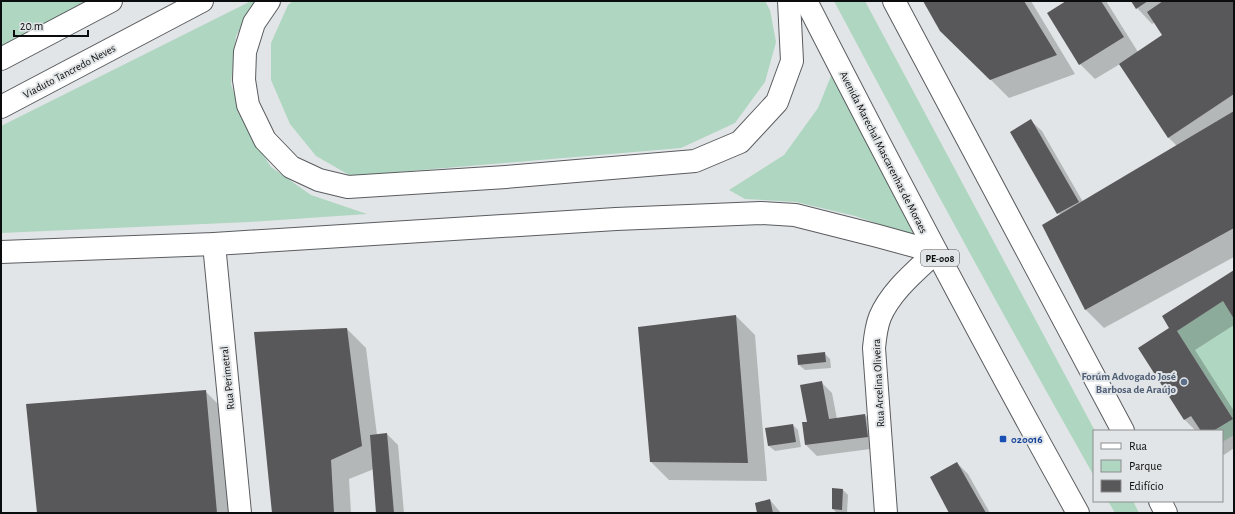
<svg xmlns="http://www.w3.org/2000/svg" width="1235" height="514" viewBox="0 0 1235 514" font-family="'Alegreya Sans',sans-serif">
<style>
.green{fill:#afd6c1}
.shadow{fill:#0003}
.building{fill:#58575a}
.lines{fill:none;stroke-linecap:round;stroke-linejoin:round}
.minor-casing{stroke:#5a5c5f;stroke-width:24}
.major-casing{stroke:#5a5c5f;stroke-width:24}
.highway-casing{stroke:#5a5c5f;stroke-width:24}
.minor{stroke:#fff;stroke-width:22}
.major{stroke:#fff;stroke-width:22}
.highway{stroke:#fff;stroke-width:22}
.service-dot{fill:#5c6f8a;stroke:#e2e5e7;stroke-width:1.5}
.transit-dot{fill:#1a4fb4;stroke:#e2e5e7;stroke-width:1.5}
.labels{text-anchor:middle;stroke-width:4;stroke-linejoin:round;paint-order:stroke}
.shield{fill:#e2e5e7;stroke:#4c4d4e;stroke-width:1}
.shield-label{font-size:10px;font-weight:bold;fill:#0b0c0d}
.street-label{font-size:11px;fill:#0b0c0d;stroke:#e2e5e7}
.service-label{font-size:11px;font-weight:bold;fill:#4e5e75;stroke:#e2e5e7;text-anchor:end}
.transit-label{font-size:11px;font-weight:bold;fill:#164399;stroke:#e2e5e7;text-anchor:start}
</style>
<rect width="100%" height="100%" fill="#e2e5e7"/>
<g class="green">
<path d="M1,1H88L1,47Z"/>
<path d="M251,1H255L236,36L231,84L244,124L271,167L311,195L367,214L249,222L1,233V126Z"/>
<path d="M293,1H765L770,10L776,42L765,82L735,123L681,148L351,176L316,156L290,124L271,80V43L288,5Z"/>
<path d="M834,1H865L1095,431H1094V476C1005,319 919,161 834,1Z"/>
<path d="M833,71L922,239L855,216L796,202L745,199L729,190L784,155L818,108Z"/>
<path d="M1223,301L1234,319V435L1222,442V431H1213L1233,419L1177,331Z"/>
<path d="M1108,501H1133L1139,513H1115Z"/>
</g>
<g class="shadow">
<path d="M924,1H1031L1075,74L1009,98L941,30Z"/>
<path d="M1068,1H1106L1138,52L1164,35L1155,22L1152,24L1137,8L1132,1H1234V257L1104,328L1085,309L1060,215L1011,133L1031,121L1042,131L1083,202L1177,146L1168,137L1120,64L1095,79L1080,64Z"/>
<path d="M1234,271V325L1195,350L1234,411V448L1224,455L1222,453V431H1196L1185,420L1139,348L1171,328Z"/>
<path d="M736,316L755,335L767,481L669,480L650,461Z"/>
<path d="M347,329L366,348L377,435L387,434L398,445L404,513H377L374,469L349,479L351,513H273Z"/>
<path d="M825,354L830,359L831,368L805,370L799,365Z"/>
<path d="M821,382L832,393L837,419L865,415L876,426L878,448L817,456L806,445L808,422Z"/>
<path d="M205,391L224,410L234,513H38Z"/>
<path d="M793,425L798,430L801,447L775,451L769,446Z"/>
<path d="M957,463L968,474L990,513H950Z"/>
<path d="M843,490L848,495L847,513H837L833,509Z"/>
<path d="M770,500L781,513H758Z"/>
</g>
<g class="building">
<path d="M923,1H1024L1057,55L990,80L940,31Z"/>
<path d="M1066,1H1101L1124,37L1079,65L1047,13Z"/>
<path d="M1131,1H1148L1136,9Z"/>
<path d="M1163,1H1234V94L1168,138L1119,64L1162,35L1147,12Z"/>
<path d="M1234,111V228L1085,310L1042,225Z"/>
<path d="M1031,119L1079,202L1057,214L1010,132Z"/>
<path d="M1234,270V319L1223,301L1177,331L1233,419L1213,431H1201L1191,416L1184,420L1138,348L1169,328L1162,316Z"/>
<path d="M736,315L748,463L650,462L638,327Z"/>
<path d="M347,328L362,446L331,460L334,513H272L254,332Z"/>
<path d="M825,352L826,362L798,365L797,355Z"/>
<path d="M822,381L829,419L865,414L868,437L805,445L802,422H807L800,385Z"/>
<path d="M206,390L217,513H37L26,404Z"/>
<path d="M793,424L796,442L768,446L765,428Z"/>
<path d="M387,433L394,513H376L370,435Z"/>
<path d="M957,462L986,513H949L930,477Z"/>
<path d="M832,488L843,489L842,510L832,509Z"/>
<path d="M770,499L773,513H757L755,503Z"/>
</g>
<g class="lines">
<defs>
<g id="minor">
<path d="M214,244L240,513"/>
<path d="M886,513L874,348C875,338 876,327 880,317C891,291 916,271 936,252"/>
</g>
<g id="major">
<path d="M1,59L111,1"/>
<path d="M1,107L202,1"/>
</g>
<g id="highway">
<path d="M269,1L254,23L245,52L244,80L248,105L265,140L291,167L319,180L348,187L506,177L695,161L740,142L777,102L792,61L789,1"/>
<path d="M806,1C894,173 984,344 1078,513"/>
<path d="M894,1L1123,431"/>
<path d="M1,252L214,244L616,219L761,213L795,215L878,236L936,252"/>
<path d="M1160,501L1166,513"/>
</g>
</defs>
<use href="#minor" class="minor-casing"/>
<use href="#major" class="major-casing"/>
<use href="#highway" class="highway-casing"/>
<use href="#minor" class="minor"/>
<use href="#major" class="major"/>
<use href="#highway" class="highway"/>
</g>
<circle class="service-dot" cx="1184" cy="382" r="4"/>
<rect class="transit-dot" x="999" y="435" width="8" height="8" rx="2"/>
<g class="labels">
<rect class="shield" x="921" y="250" width="38" height="16" rx="3"/>
<g class="shield-label">
<text x="940" y="262">PE-008</text>
</g>
<g class="street-label">
<text transform="translate(69 71) rotate(-28)" y="4">Viaduto Tancredo Neves</text>
<text transform="translate(884 152) rotate(63)" y="4">Avenida Marechal Mascarenhas de Moraes</text>
<text transform="translate(227 378) rotate(-96)" y="4">Rua Perimetral</text>
<text transform="translate(878 383) rotate(-93)" y="4">Rua Arcelina Oliveira</text>
</g>
<g class="service-label">
<text x="1176" y="380">Forúm Advogado José<tspan x="1176" dy="13">Barbosa de Araújo</tspan></text>
</g>
<g class="transit-label">
<text x="1011" y="443">020016</text>
</g>
</g>
<rect width="1235" height="514" fill="none" stroke="#0b0c0d" stroke-width="4"/>
<rect x="1093" y="430" width="130" height="72" fill="#e2e5e7" stroke="#8c8e90"/>
<rect x="1101" y="443" width="20" height="6" fill="#ffffff" stroke="#8c8e90"/>
<text x="1129" y="450" font-size="12" fill="#0b0c0d">Rua</text>
<rect x="1101" y="460" width="20" height="12" fill="#afd6c1" stroke="#8c8e90"/>
<text x="1129" y="470" font-size="12" fill="#0b0c0d">Parque</text>
<rect x="1101" y="480" width="20" height="12" fill="#58575a" stroke="#8c8e90"/>
<text x="1129" y="490" font-size="12" fill="#0b0c0d">Edifício</text>
<path d="M14 30v6h74v-6" fill="none" stroke="#0b0c0d" stroke-width="2"/>
<text x="20" y="30" font-size="12" fill="#0b0c0d" stroke="#e2e5e7" stroke-width="3" paint-order="stroke">20 m</text>
</svg>
